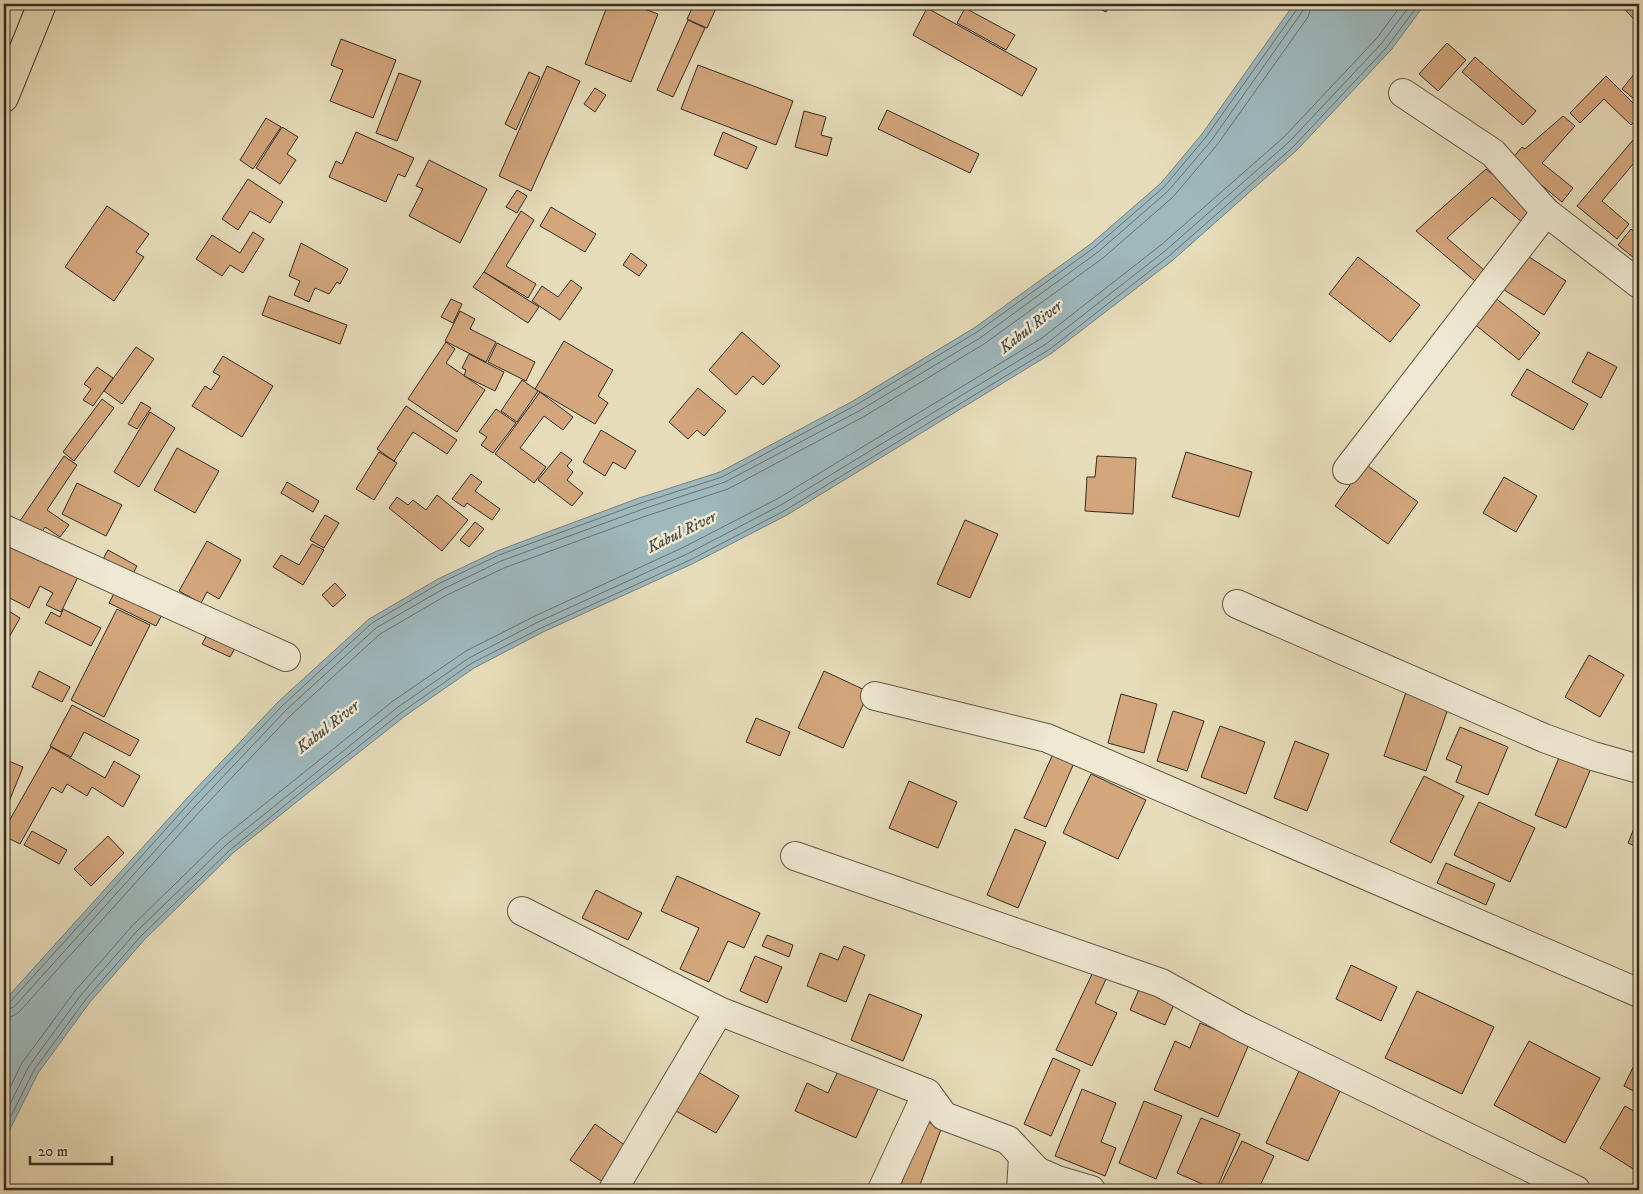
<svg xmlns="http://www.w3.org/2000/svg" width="1643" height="1194" viewBox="0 0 1643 1194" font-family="'IM FELL DW Pica',serif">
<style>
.water{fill:#9eb8bc;stroke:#74807e}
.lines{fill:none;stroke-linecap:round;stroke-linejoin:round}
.shore{stroke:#69726e;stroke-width:1}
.building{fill:#d3a67c;stroke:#342c21}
.minor-casing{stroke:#615847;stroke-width:30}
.highway-casing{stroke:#342c21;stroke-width:30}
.minor{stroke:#efe8d2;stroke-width:28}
.highway{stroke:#e7dcb9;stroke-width:28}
.labels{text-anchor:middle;stroke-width:5;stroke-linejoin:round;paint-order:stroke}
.water-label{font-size:16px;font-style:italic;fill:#4e4f48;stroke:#efe8d2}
</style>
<rect width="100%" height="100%" fill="#e7dcb9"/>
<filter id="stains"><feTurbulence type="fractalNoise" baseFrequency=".004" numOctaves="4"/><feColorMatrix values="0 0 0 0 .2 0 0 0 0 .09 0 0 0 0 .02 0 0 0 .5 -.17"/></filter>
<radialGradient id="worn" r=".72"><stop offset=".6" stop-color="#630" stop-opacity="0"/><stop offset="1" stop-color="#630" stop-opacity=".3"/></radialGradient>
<path class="water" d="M1294,4H1425L1391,50L1297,150L1173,260L1052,353L787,515L692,564L543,632L474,668L405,716L319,784L233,853L145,939L90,1002L38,1073L4,1141V1001L189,796L278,702L369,619L438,579L497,551L639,498L720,472L853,401L974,328L1092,243L1161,183L1202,134Z"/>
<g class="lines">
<g class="shore">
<path d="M4,1004L10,1002L193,799L282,706L372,623L440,583L499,555L641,503L722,477L856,405L977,332L1095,247L1164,187L1206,137L1297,9L1298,4"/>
<path d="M4,1010L14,1007L198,803L286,710L376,628L443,589L501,561L643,509L725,482L859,411L980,338L1098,252L1168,191L1211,141L1302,12L1304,4"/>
<path d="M4,1018L13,1016L19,1012L203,808L291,715L380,634L447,595L504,568L646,516L728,489L863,417L984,344L1103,258L1173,197L1217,145L1308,17L1312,4"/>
<path d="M4,1100L22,1063L75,991L132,926L221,839L393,701L466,651L535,616L684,547L777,499L1042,338L1161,245L1284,137L1377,38L1402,4"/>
<path d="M4,1116L29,1066L81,995L137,931L226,845L398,707L469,658L538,622L687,554L781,505L1046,344L1165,251L1289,142L1382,43L1411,4"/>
<path d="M4,1130L34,1070L86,999L141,936L230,850L316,780L402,712L472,663L541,628L690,560L784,511L1050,349L1169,256L1293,147L1387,47L1419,4"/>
</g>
</g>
<g class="building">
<path d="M608,4H631L658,14L631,82L585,64Z"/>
<path d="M694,4H718L707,28L687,19Z"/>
<path d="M1090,4H1110L1106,12Z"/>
<path d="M1620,4H1639V25Z"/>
<path d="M927,8L1037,69L1022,96L913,35Z"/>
<path d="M965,8L1015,35L1006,50L957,23Z"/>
<path d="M688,20L705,28L673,97L657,90Z"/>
<path d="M341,39L396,60L373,118L330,101L343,70L331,65Z"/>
<path d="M1447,43L1466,60L1438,91L1419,74Z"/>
<path d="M1475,57L1536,111L1523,125L1462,72Z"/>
<path d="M698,65L793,101L776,145L681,109Z"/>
<path d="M547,66L580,81L531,191L499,176Z"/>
<path d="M1639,68V103L1622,89Z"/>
<path d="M529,72L540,77L516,130L505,124Z"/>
<path d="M399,73L421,81L397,141L376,133Z"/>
<path d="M1606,76L1639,109V117L1631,125L1604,99L1580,123L1570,113Z"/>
<path d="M595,88L606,95L595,112L584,104Z"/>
<path d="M887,110L979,154L970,173L878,129Z"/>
<path d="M804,111L826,117L821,135L832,138L827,156L795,147Z"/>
<path d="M1563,116L1575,126L1542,163L1573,188L1562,202L1511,160L1522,147L1525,149Z"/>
<path d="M266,118L281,127L253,169L240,160Z"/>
<path d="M282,127L298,137L287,154L296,160L280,184L256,168Z"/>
<path d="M356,132L414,158L405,177L398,174L386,202L329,177L336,161L342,164Z"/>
<path d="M723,132L757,147L747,169L714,155Z"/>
<path d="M1639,133V157L1602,201L1629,224L1617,239L1577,206Z"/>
<path d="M429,160L487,189L460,243L409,216L423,189L416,186Z"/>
<path d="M1486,169L1536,211L1523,223L1492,197L1447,238L1484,270L1475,281L1416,231Z"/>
<path d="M248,179L283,202L270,223L250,211L238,230L222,219Z"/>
<path d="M517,190L527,196L517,213L506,207Z"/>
<path d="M107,206L149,234L136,252L144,257L114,301L65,267Z"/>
<path d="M551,207L596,234L585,252L540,226Z"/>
<path d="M521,211L534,220L506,266L536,284L528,298L484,272Z"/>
<path d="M1631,229L1639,236V262L1618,245Z"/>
<path d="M253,232L264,239L243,273L230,265L222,276L196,259L212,235L240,253Z"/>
<path d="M301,243L348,269L340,284L337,282L329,294L315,288L309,302L294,295L300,281L289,276Z"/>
<path d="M1520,251L1566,281L1544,315L1498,286Z"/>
<path d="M631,253L647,265L639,276L623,265Z"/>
<path d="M1358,257L1420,305L1390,342L1329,294Z"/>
<path d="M484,272L539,307L528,323L473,287Z"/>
<path d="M571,280L582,288L560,320L532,301L542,286L558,297Z"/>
<path d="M269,296L347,325L340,344L262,315Z"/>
<path d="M1494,297L1540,333L1519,360L1473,323Z"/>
<path d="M451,299L462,304L453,323L441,317Z"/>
<path d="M460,311L475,319L470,329L496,342L486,362L445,341Z"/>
<path d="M742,332L780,366L763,385L753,376L736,395L709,370Z"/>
<path d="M564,341L613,370L598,396L608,403L595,424L535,389Z"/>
<path d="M446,342L455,349L446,363L485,390L457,432L408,399Z"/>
<path d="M497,343L535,362L526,381L488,362Z"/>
<path d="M136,347L154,359L122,404L104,391Z"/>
<path d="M1588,352L1617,367L1601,398L1572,382Z"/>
<path d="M469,354L504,372L495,391L464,376L466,370L462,368Z"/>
<path d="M223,356L273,386L242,437L192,406L205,386L211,390L220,376L213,372Z"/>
<path d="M97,367L113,378L93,406L83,400L91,389L84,384Z"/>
<path d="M1527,369L1588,404L1573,430L1511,395Z"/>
<path d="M522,380L538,391L517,422L501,411Z"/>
<path d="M698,388L726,411L704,436L697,430L688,439L669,422Z"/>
<path d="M540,392L573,417L563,430L544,416L520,448L546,467L534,483L495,454Z"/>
<path d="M102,399L114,408L74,461L63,452Z"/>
<path d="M141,402L151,408L137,429L128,424Z"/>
<path d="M406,406L457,440L447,454L413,432L394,461L377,449Z"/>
<path d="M496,409L516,423L493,453L481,445L487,437L479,432Z"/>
<path d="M150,412L175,428L139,487L114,472Z"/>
<path d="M601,430L636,451L625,469L613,462L605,476L583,462Z"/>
<path d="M177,448L219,471L195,513L154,490Z"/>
<path d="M379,452L397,463L374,500L356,489Z"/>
<path d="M561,452L572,460L567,466L573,472L567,480L583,493L572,506L538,480Z"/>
<path d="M1186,452L1252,472L1239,517L1172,497Z"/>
<path d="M64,456L77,465L47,510L69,525L60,537L45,527L40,535L20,521Z"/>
<path d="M1097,456L1136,458L1133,514L1085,511L1087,477H1095Z"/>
<path d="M1365,464L1418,502L1388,544L1335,506Z"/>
<path d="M471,474L482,482L475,491L500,509L492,520L467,503L464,507L452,499Z"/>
<path d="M1504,477L1537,496L1516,532L1483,513Z"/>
<path d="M287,482L319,501L313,512L281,493Z"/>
<path d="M77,483L122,505L106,536L62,514Z"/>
<path d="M437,495L468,520L442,551L389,508L397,497L408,505L413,500L426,510Z"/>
<path d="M325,515L339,523L324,548L310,540Z"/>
<path d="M965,520L998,534L970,598L937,584Z"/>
<path d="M475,522L484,529L469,547L460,540Z"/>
<path d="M8,540L79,575L61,612L46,605L53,593L40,586L29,608L4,595V548Z"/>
<path d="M207,541L241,560L219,599L207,592L201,603L179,591Z"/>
<path d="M312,544L324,550L303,585L273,567L281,555L299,565Z"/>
<path d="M108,550L137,566L130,579L101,563Z"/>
<path d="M335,583L346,595L333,607L322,595Z"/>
<path d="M118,586L165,609L156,626L109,603Z"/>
<path d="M4,608L20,618L4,646Z"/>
<path d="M63,609L101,628L91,646L45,623L51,612L60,617Z"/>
<path d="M117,609L150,625L104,717L71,700Z"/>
<path d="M211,628L239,641L230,657L202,644Z"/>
<path d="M1589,655L1624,675L1600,717L1565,697Z"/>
<path d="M39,671L70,687L62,702L32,687Z"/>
<path d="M824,671L869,692L843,748L798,728Z"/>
<path d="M1406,692L1449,706L1426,771L1384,756Z"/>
<path d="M1121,694L1157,704L1144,753L1108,743Z"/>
<path d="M72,705L139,740L130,756L84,732L71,757L50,746Z"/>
<path d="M1173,711L1204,721L1187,771L1157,761Z"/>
<path d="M756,718L790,732L780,756L746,742Z"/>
<path d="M1220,726L1265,742L1246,794L1201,777Z"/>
<path d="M1460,727L1508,747L1488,795L1456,782L1462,766L1446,759Z"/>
<path d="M1295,741L1329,754L1307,811L1274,798Z"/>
<path d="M51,747L105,778L114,761L140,776L123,807L92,787L87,796L67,784L62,793L52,787L20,844L4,836V830Z"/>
<path d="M1561,753L1592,766L1566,828L1535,815Z"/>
<path d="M1053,754L1074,763L1046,827L1024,818Z"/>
<path d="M4,759L23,767L4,814Z"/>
<path d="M1091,774L1146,800L1118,859L1063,833Z"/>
<path d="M1424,776L1464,796L1431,863L1390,842Z"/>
<path d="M909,781L957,802L938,848L889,828Z"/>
<path d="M1479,802L1535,828L1510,882L1454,855Z"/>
<path d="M1639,816V848L1628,843Z"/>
<path d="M1015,829L1046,842L1018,908L987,895Z"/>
<path d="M32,831L67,850L59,864L24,845Z"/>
<path d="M108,836L124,853L91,886L74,869Z"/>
<path d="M1446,863L1495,884L1486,905L1437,883Z"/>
<path d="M677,876L760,913L744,948L728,941L709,982L680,969L699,928L661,911Z"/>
<path d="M596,890L642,913L628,940L582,918Z"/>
<path d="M767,935L793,945L789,957L762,946Z"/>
<path d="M844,946L865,955L846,1002L807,986L820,953L838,960Z"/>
<path d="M755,956L782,967L767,1003L740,991Z"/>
<path d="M1351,965L1397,987L1381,1021L1336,999Z"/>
<path d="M1094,970L1107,977L1095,1003L1117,1013L1092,1066L1056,1050Z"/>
<path d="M1141,985L1176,1000L1165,1025L1130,1010Z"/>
<path d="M1417,991L1494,1027L1462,1094L1385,1058Z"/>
<path d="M869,994L922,1015L903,1061L851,1040Z"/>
<path d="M1200,1023L1249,1044L1218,1117L1154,1090L1175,1041L1190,1048Z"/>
<path d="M1529,1041L1600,1078L1565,1143L1494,1105Z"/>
<path d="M1639,1055V1094L1624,1086Z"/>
<path d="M1053,1058L1080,1070L1051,1136L1024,1124Z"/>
<path d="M839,1069L879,1087L856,1138L795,1111L807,1083L828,1093Z"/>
<path d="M1299,1071L1340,1091L1308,1161L1266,1143Z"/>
<path d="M698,1072L739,1096L716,1133L676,1111Z"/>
<path d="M1082,1089L1116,1103L1101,1142L1116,1148L1105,1176L1055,1156Z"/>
<path d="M1144,1101L1182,1116L1156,1179L1119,1163Z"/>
<path d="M1625,1106L1639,1114V1163L1635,1170L1600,1148Z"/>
<path d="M1201,1118L1240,1134L1216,1190L1177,1173Z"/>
<path d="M924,1121L942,1127L918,1190H899Z"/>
<path d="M595,1124L626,1146L601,1181L570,1160Z"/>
<path d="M1242,1141L1274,1156L1258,1190H1223L1219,1188Z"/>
</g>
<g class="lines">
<defs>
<g id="minor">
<path d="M1403,93L1493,153L1546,212L1639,284"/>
<path d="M1347,470L1546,212"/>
<path d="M4,529L286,657"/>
<path d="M1237,604L1544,738L1593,756L1639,769"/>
<path d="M875,696L1047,738L1639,993"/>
<path d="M795,856L1161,983L1239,1026L1576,1190"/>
<path d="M522,911L719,1011L927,1093L944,1116L1008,1140L1037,1171L1057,1180L1091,1190"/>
<path d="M613,1190L719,1011"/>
<path d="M882,1190L927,1093"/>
<path d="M1021,1190L1023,1157"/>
</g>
<path id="highway" d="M4,98L42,4"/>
</defs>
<use href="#minor" class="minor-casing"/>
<use href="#highway" class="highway-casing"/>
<use href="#minor" class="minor"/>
<use href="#highway" class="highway"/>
</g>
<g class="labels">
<g class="water-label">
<text transform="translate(1030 326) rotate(-38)" y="6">Kabul River</text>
<text transform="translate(681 531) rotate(-26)" y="6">Kabul River</text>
<text transform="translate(327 726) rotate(-38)" y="6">Kabul River</text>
</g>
</g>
<rect width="1643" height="1194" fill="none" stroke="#e7dcb9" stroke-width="20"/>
<rect x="5" y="5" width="1633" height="1184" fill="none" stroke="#342c21" stroke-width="2.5"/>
<rect x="10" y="10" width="1623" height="1174" fill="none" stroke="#342c21"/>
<path d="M30 1156v8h82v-8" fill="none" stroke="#342c21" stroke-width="2.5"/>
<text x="38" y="1156" font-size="15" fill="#342c21" stroke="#efe8d2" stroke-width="4" paint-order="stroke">20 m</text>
<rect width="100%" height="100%" filter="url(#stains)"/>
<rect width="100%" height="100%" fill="url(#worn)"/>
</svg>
